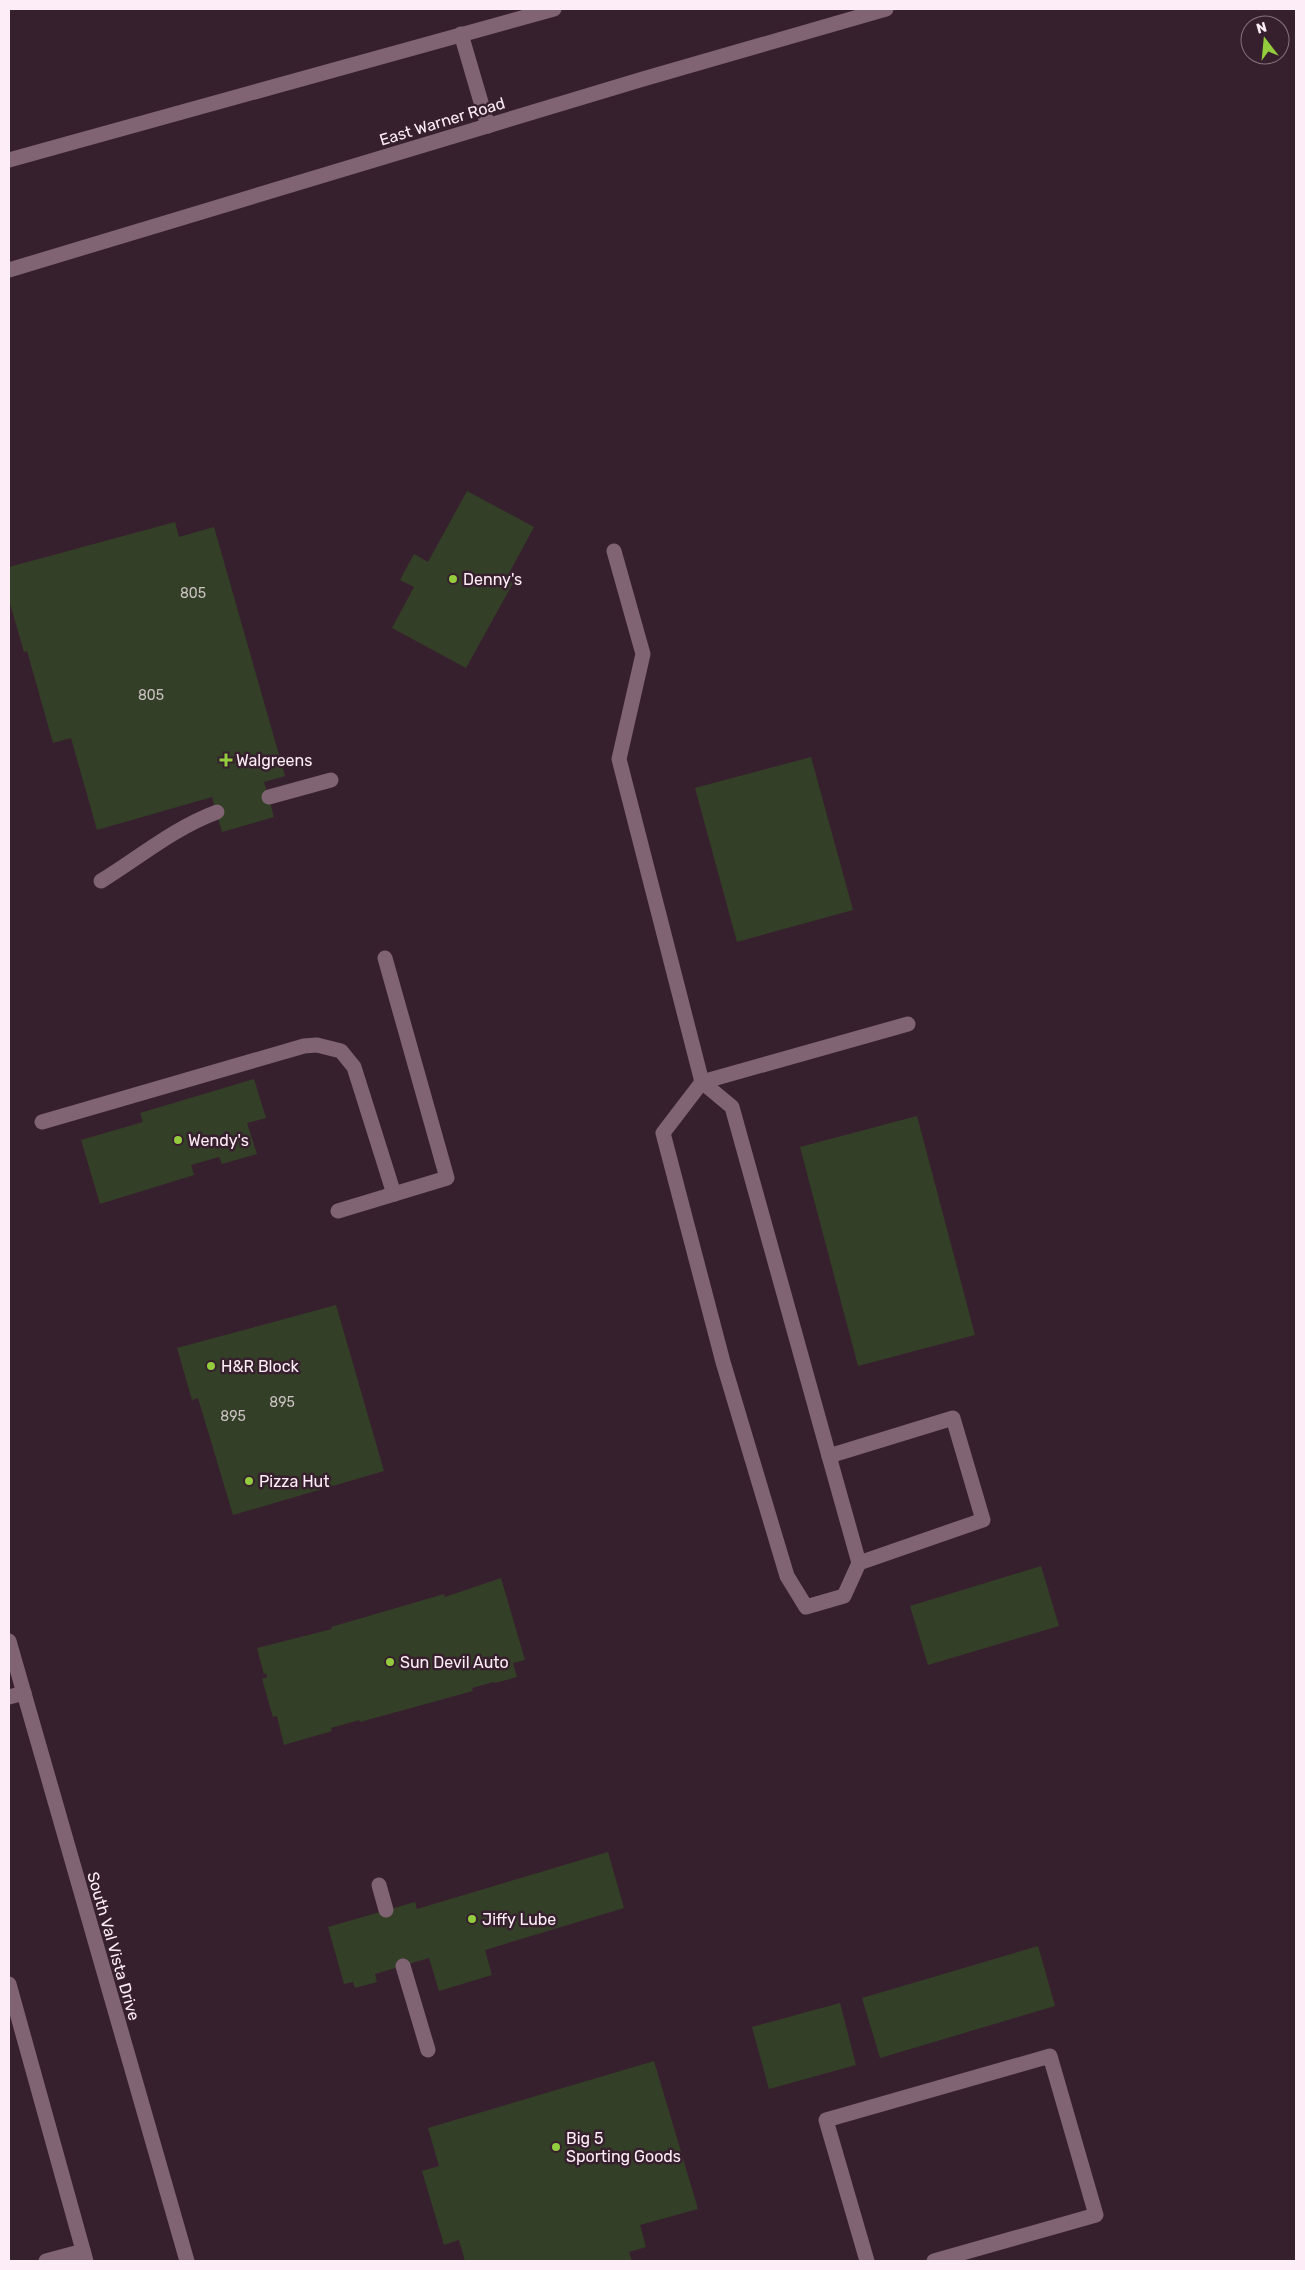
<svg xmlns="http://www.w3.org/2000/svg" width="1305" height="2270" viewBox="0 0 1305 2270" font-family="Rubik,sans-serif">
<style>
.building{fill:#343f27}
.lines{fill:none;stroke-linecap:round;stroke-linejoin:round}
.lane{stroke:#806474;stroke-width:15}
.secondary{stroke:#806474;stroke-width:15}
.poi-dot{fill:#93cc3d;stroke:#37202e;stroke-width:2}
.labels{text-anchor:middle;stroke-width:5;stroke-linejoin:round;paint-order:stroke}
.number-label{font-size:14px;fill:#cbc2c2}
.street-label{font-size:16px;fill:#fdedf6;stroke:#37202e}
.poi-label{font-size:16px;fill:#fdedf6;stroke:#37202e;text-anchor:start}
</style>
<rect width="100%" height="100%" fill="#37202e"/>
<g class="building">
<path d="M467,491L534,527L506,579L513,583L466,668L392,628L414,587L400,580L414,554L428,562Z"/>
<path d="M175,522L179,537L214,527L285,776L264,782L274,817L222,832L212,797L97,830L71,738L53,743L27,651L24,652L9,600V567Z"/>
<path d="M811,757L853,910L737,942L695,788Z"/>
<path d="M254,1079L266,1118L247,1123L257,1154L222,1164L219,1157L191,1165L194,1175L100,1204L81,1140L143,1122L140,1113Z"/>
<path d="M917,1116L975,1335L858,1366L800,1147Z"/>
<path d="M336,1305L384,1471L233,1515L198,1398L192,1400L177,1348Z"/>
<path d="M1041,1566L1059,1626L928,1665L910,1606Z"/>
<path d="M501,1578L525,1660L513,1663L517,1677L495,1683L494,1682L472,1688L473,1691L360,1722L359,1720L331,1728L332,1731L284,1745L277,1716L273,1717L262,1679L267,1677L266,1673L264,1674L257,1648L332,1629L331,1627L444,1594L445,1597Z"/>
<path d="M608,1852L624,1908L485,1950L492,1975L439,1991L429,1958L375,1974L377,1982L355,1988L353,1982L344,1984L328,1927L415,1902L417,1909Z"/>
<path d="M1038,1946L1055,2006L880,2058L862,1998Z"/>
<path d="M840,2003L856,2065L769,2089L752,2027Z"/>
<path d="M654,2061L698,2209L640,2225L646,2247L629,2252L632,2261H465L459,2240L444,2245L422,2171L439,2166L428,2128Z"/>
</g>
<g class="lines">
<g class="lane">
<path d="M614,551L643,654L619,759L702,1082L908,1024"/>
<path d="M269,797L331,780"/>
<path d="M101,881C140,857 174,828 217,812"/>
<path d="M702,1082L732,1107L829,1456L953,1418L983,1520L859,1563L844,1596L806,1607L787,1576L723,1362L663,1133Z"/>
<path d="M42,1122L304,1046L317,1045L341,1051L354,1067L394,1194"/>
<path d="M338,1211L447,1178L385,958"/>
<path d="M829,1456L859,1563"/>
<path d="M379,1885L386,1910"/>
<path d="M403,1966L428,2050"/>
<path d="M46,2261L83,2251"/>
<path d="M867,2261L826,2120L1050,2056L1096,2215L934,2261"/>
</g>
<g class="secondary">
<path d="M461,34L488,126"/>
<path d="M9,160L554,9"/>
<path d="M9,270L643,79L886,9"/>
<path d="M9,1641L187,2261"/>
<path d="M9,1697L24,1693"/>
<path d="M9,1984L86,2261"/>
</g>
</g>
<g class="poi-dot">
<circle cx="453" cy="579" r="5"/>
<path d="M223.5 752.5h5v5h5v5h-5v5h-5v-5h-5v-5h5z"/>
<circle cx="178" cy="1140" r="5"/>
<circle cx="211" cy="1366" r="5"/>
<circle cx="249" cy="1481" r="5"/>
<circle cx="390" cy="1662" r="5"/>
<circle cx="472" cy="1919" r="5"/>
<circle cx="556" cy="2147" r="5"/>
</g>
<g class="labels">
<g class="number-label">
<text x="193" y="598">805</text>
<text x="151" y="700">805</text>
<text x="282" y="1407">895</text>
<text x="233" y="1421">895</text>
</g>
<g class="street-label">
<text transform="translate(442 121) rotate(-17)" y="6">East Warner Road</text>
<text transform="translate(114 1946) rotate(74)" y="6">South Val Vista Drive</text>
</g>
<g class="poi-label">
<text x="463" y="585">Denny's</text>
<text x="236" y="766">Walgreens</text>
<text x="188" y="1146">Wendy's</text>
<text x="221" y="1372">H&amp;R Block</text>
<text x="259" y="1487">Pizza Hut</text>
<text x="400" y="1668">Sun Devil Auto</text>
<text x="482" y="1925">Jiffy Lube</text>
<text x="566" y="2144">Big 5<tspan x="566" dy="18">Sporting Goods</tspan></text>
</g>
</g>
<rect width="1305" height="2270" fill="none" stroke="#fdedf6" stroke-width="20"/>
<g transform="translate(1265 40) rotate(344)"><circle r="24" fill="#37202e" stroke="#86727e"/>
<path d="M0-4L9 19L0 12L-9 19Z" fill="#93cc3d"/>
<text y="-8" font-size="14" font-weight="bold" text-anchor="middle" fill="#fdedf6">N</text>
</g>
</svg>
